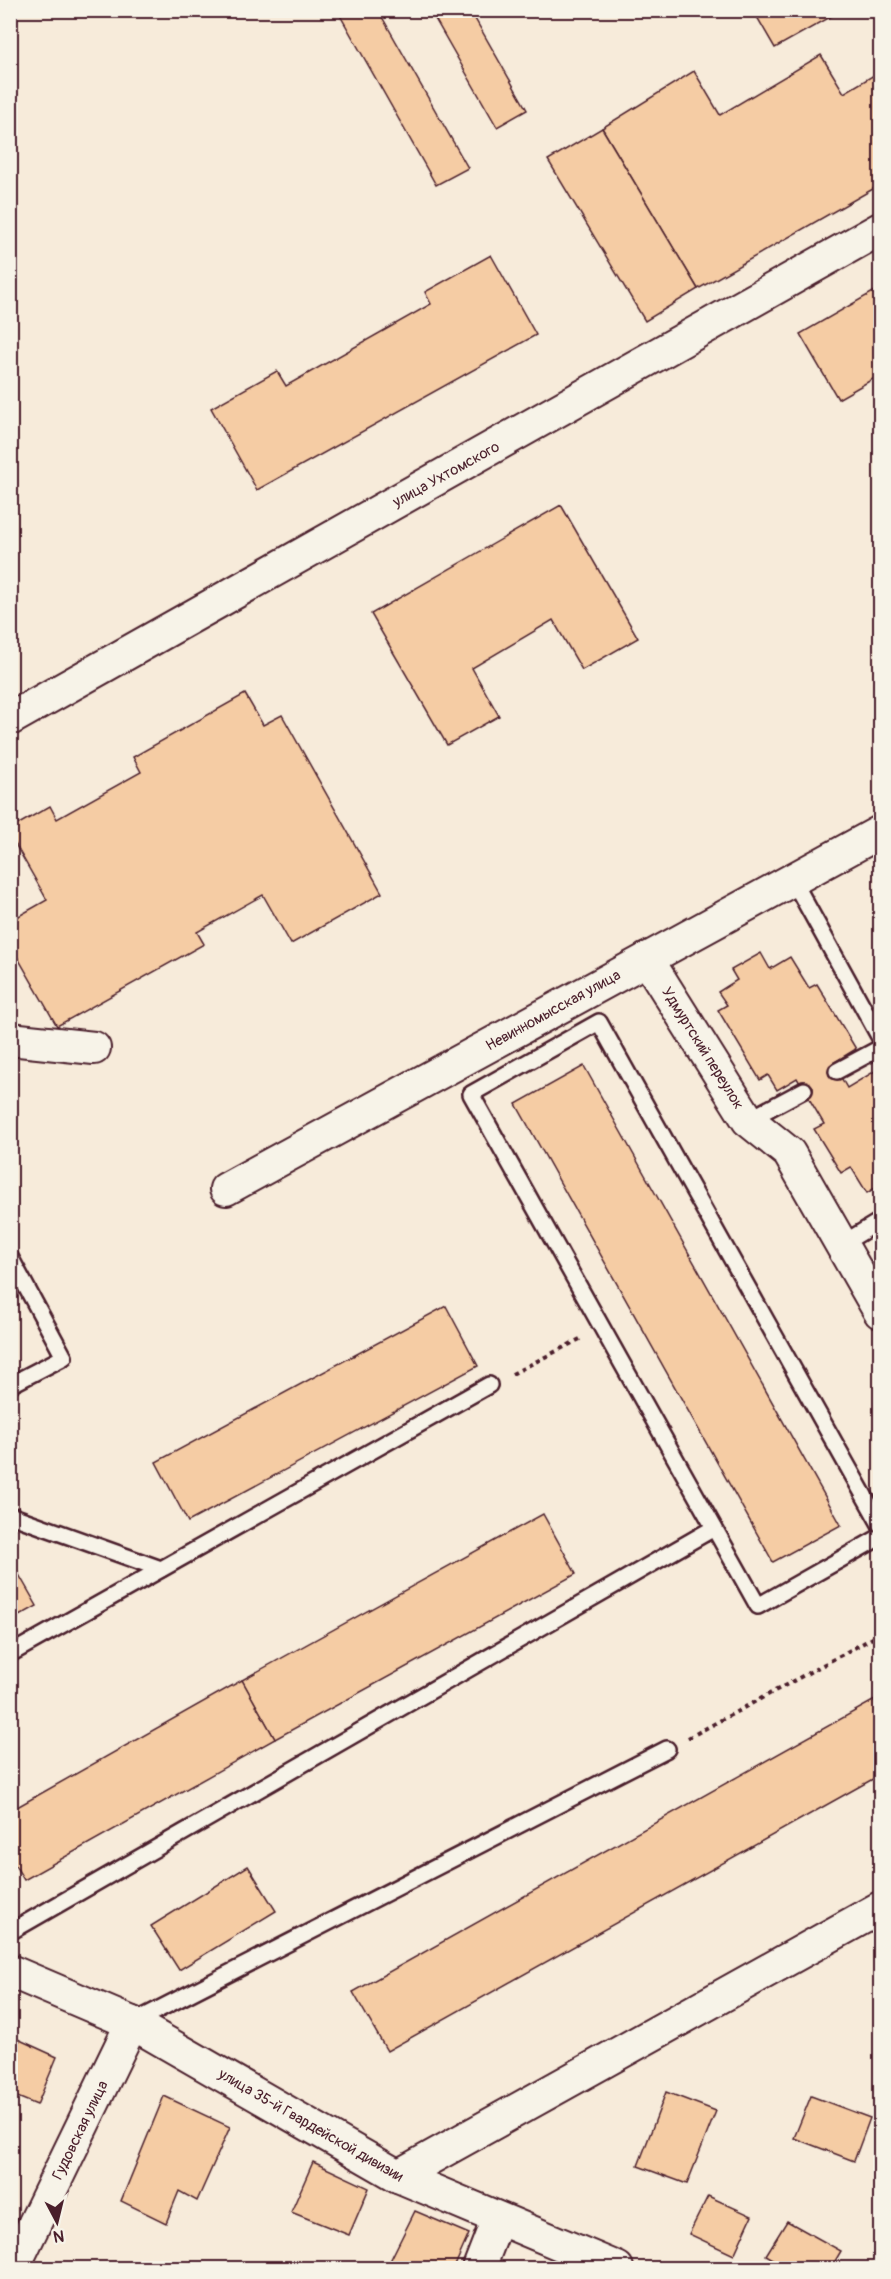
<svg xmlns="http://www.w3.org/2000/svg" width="891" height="2279" viewBox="0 0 891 2279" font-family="Pangolin,sans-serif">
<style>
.building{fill:#f5cca4;stroke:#4a1f2b;stroke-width:1.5}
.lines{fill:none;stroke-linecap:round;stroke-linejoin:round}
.lane-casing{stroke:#4a1f2b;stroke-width:20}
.street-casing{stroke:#4a1f2b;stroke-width:36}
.path{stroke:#4a1f2b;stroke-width:4;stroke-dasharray:4.5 4.5;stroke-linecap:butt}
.lane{stroke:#f7f3e8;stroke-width:15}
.street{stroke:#f7f3e8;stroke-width:32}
.labels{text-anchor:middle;stroke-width:4.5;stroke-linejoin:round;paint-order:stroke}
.street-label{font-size:15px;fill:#4a1f2b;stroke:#f7f3e8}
</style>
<rect width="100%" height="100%" fill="#f7ebda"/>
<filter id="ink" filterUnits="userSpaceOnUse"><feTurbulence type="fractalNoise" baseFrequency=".0167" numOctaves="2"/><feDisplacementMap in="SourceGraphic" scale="12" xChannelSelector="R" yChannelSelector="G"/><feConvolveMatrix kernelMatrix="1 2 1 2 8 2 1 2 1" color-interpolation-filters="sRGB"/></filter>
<g filter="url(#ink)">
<g class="building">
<path d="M337,10H378L468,168L436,185Z"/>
<path d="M430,10H470L527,110L497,127Z"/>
<path d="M753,10H831L834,15L775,48Z"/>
<path d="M821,55L844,93L874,75L880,86V185L698,289L602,128L694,71L720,115Z"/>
<path d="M602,128L698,289L645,321L548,160Z"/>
<path d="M491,255L536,335L257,490L211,408L277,371L286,386L431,304L425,292Z"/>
<path d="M880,288V375L838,399L800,334Z"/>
<path d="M561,505L638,638L582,670L553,620L472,668L499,716L447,745L371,614Z"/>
<path d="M245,694L263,725L282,715L382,893L291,944L263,895L197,932L204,944L57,1026L10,944V921L47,900L10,835V829L50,806L57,819L141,772L133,757Z"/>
<path d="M761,953L770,969L790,957L809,988L817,984L856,1049L833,1063L847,1088L880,1068V1185L867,1193L851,1167L841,1173L814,1129L824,1124L797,1078L777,1090L768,1075L760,1080L718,1010L727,1005L718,992L737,980L731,970Z"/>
<path d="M584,1066L841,1525L773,1562L516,1104Z"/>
<path d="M446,1306L478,1366L188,1522L156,1462Z"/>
<path d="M543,1514L576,1574L275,1739L242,1680Z"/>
<path d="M10,1559L37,1606L10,1621Z"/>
<path d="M242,1680L275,1739L24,1880L10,1857V1811Z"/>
<path d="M880,1697V1775L387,2051L353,1992Z"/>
<path d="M248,1866L276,1911L179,1970L151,1926Z"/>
<path d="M11,2036L57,2057L37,2105L10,2094Z"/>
<path d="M666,2092L716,2111L687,2184L638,2166Z"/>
<path d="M164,2096L230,2127L197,2201L179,2191L166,2223L121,2201Z"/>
<path d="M811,2096L870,2118L854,2161L794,2138Z"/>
<path d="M313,2162L369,2188L349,2235L291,2212Z"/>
<path d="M708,2196L752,2216L734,2255L689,2234Z"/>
<path d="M415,2211L469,2234L454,2268H409L390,2261Z"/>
<path d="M787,2221L841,2251L831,2268H789L766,2255Z"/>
</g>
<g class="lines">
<defs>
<g id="lane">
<path d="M793,880L880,1038"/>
<path d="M837,1071L880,1048"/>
<path d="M748,1120L804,1090"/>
<path d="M842,1244L880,1221"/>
<path d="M10,1257L64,1357L10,1385"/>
<path d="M10,1515L161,1569"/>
<path d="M880,1524L599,1022L471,1094L758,1606L880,1537"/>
<path d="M10,1654L489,1385"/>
<path d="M10,1932L714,1528"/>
<path d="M132,2023L667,1749"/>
</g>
<g id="street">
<path d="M10,719L880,229"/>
<path d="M647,959L748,1120L789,1153L880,1312"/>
<path d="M10,1039L94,1048"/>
<path d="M226,1189L880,832"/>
<path d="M10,1971L132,2023L398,2176L617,2268"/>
<path d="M398,2176L880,1908"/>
<path d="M13,2268L132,2023"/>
<path d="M479,2268L498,2219"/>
</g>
</defs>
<use href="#lane" class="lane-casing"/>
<use href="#street" class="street-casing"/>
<g class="path">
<path d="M512,1374L580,1339"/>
<path d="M688,1738L880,1634"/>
</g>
<use href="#lane" class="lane"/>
<use href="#street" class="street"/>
</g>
</g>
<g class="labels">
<g class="street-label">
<text transform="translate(446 474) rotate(-29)" y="5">улица Ухтомского</text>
<text transform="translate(553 1010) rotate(-29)" y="5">Невинномысская улица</text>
<text transform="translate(703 1048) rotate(58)" y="5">Удмуртский переулок</text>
<text transform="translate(311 2125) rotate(30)" y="5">улица 35-й Гвардейской дивизии</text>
<text transform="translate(80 2130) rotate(-64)" y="5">Гудовская улица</text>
</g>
</g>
<rect width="891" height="2279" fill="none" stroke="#f7f3e8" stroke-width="36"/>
<rect x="18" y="18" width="855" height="2243" fill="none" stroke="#4a1f2b" stroke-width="2" filter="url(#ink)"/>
<g transform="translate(57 2222) rotate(173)" stroke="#f7f3e8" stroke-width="4.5" paint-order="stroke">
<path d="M0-4.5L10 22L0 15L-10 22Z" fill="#4a1f2b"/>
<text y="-9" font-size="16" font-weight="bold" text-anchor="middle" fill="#4a1f2b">N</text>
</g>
</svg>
